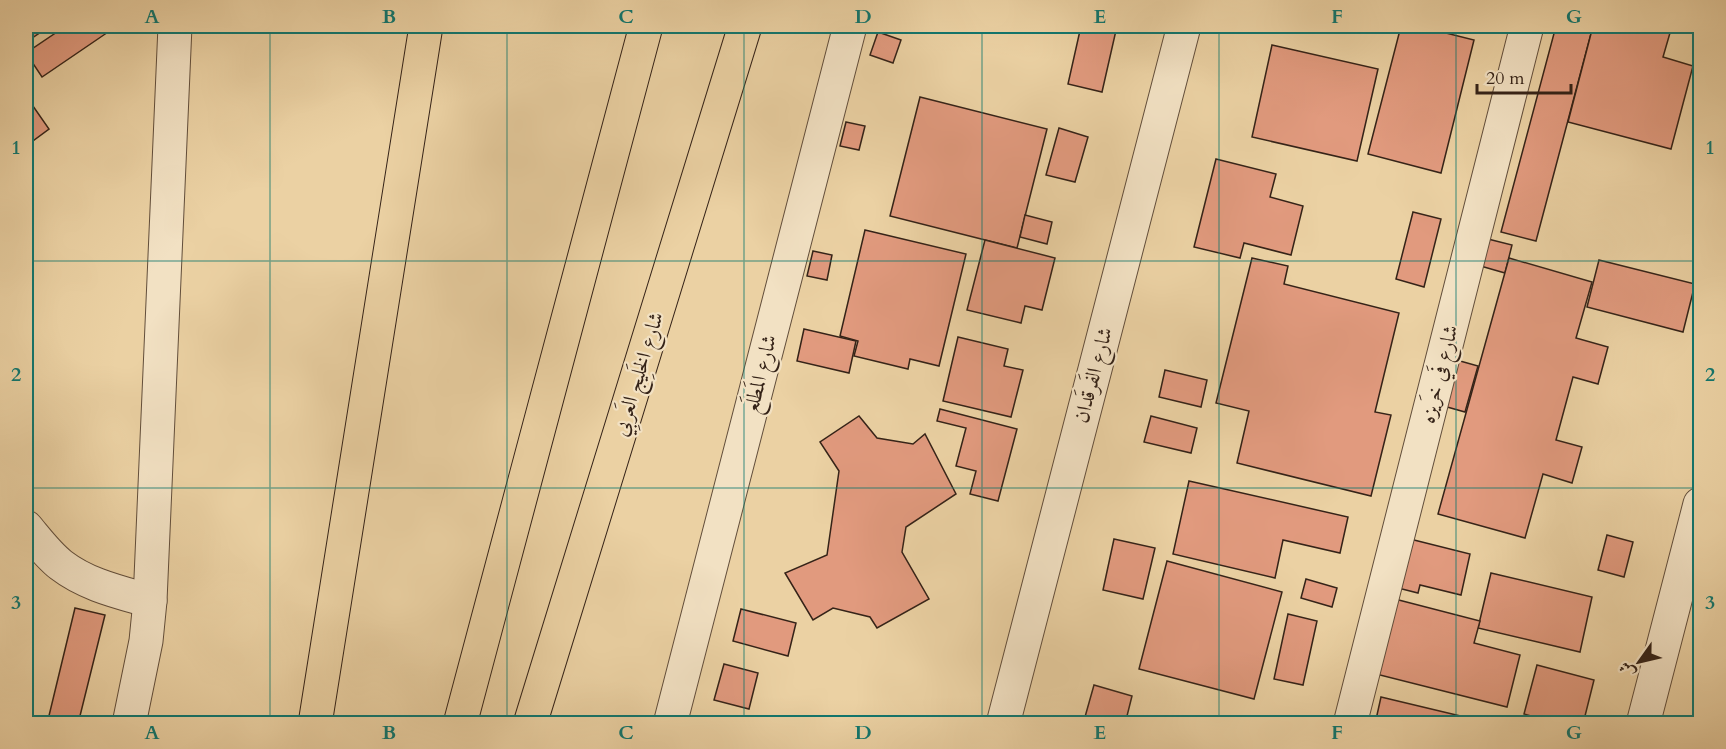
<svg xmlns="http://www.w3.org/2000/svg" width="1726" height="749" viewBox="0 0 1726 749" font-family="Cardo,Amiri,serif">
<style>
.building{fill:#e19a7e;stroke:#352318;stroke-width:1.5}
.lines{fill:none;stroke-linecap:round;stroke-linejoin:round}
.minor-casing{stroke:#624e3b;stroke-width:35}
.highway-casing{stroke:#352318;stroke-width:35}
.minor{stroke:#f2e1c3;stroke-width:33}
.highway{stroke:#ebd1a3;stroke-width:33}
.grid{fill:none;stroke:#0f766e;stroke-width:1.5;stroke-opacity:0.55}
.labels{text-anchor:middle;stroke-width:4.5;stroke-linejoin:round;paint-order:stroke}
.street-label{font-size:21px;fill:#352318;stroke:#f2e1c3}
.neatline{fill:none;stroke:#0f766e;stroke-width:2}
.grid-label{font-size:20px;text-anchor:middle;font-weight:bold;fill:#0f766e}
</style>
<rect width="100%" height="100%" fill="#ebd1a3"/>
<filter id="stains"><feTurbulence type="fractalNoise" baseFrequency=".00333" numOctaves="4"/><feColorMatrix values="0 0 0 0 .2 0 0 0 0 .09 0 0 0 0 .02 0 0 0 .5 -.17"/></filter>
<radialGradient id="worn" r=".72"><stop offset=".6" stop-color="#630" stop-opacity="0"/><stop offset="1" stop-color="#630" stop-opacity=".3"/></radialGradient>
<g class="building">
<path d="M26,26H50L26,42Z"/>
<path d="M66,26H112L114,28L42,77L26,53Z"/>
<path d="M1081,26H1117L1102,92L1068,84Z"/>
<path d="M1401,26H1418L1474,40L1441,173L1368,154Z"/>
<path d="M1556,26H1593L1536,241L1501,232Z"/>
<path d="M1593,26H1672L1663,57L1693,66L1671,149L1568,122Z"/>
<path d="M878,32L901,40L893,63L870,55Z"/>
<path d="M1272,45L1378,69L1357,161L1252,137Z"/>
<path d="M26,96L49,129L26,146Z"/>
<path d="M920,97L1047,129L1017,248L890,216Z"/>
<path d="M846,122L865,126L859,150L840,146Z"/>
<path d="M1059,128L1088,137L1075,182L1046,175Z"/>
<path d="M1216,159L1276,174L1270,197L1303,206L1291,255L1244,243L1240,258L1194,247Z"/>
<path d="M1413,212L1441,219L1424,287L1396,279Z"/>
<path d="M1025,215L1052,222L1047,244L1020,237Z"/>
<path d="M865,230L966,254L939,366L910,359L908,369L854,356L858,341L840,336Z"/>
<path d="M1484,238L1512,245L1505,273L1477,265Z"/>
<path d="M985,240L1055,258L1042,310L1025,306L1021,323L967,310Z"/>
<path d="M813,251L832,255L827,280L807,276Z"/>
<path d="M1252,258L1288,266L1284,284L1399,313L1375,412L1391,415L1371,496L1237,463L1249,411L1216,403Z"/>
<path d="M1509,258L1592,282L1576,338L1608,347L1598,384L1573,377L1556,440L1582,447L1572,483L1543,474L1525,538L1438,514Z"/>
<path d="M1599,260L1695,284L1683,332L1587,307Z"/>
<path d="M804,329L856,341L849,373L797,361Z"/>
<path d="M958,337L1008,349L1004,366L1023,370L1011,417L943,401Z"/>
<path d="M1453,359L1478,366L1465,412L1440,405Z"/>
<path d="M1165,370L1207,380L1201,407L1159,397Z"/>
<path d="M940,409L1017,429L998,501L970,494L976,471L956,466L966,428L937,421Z"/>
<path d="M859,416L877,438L913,444L925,434L956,494L906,527L902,552L929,599L877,628L870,617L833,608L813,620L785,573L827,555L839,471L820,442Z"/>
<path d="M1151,416L1197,428L1191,453L1144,442Z"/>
<path d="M1189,481L1348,517L1340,553L1283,540L1275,578L1173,554Z"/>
<path d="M1607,535L1633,542L1624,577L1598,570Z"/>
<path d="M1114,539L1155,548L1143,599L1103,590Z"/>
<path d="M1410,539L1470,554L1461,595L1420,585L1418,593L1398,588Z"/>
<path d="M1167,561L1282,592L1254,699L1139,669Z"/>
<path d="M1491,573L1592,597L1580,652L1478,628Z"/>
<path d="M1306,579L1337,588L1332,607L1301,598Z"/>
<path d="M1391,598L1480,621L1474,643L1520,655L1507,707L1372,673Z"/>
<path d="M75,608L105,615L78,724H47Z"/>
<path d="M741,609L796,623L788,656L733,641Z"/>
<path d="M1288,614L1317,621L1303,685L1274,679Z"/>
<path d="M724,664L758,673L749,709L714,700Z"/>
<path d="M1537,665L1594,680L1583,724H1558L1524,714Z"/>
<path d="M1094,685L1132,696L1125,724H1083Z"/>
<path d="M1381,697L1494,724H1375Z"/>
<path d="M1678,717L1700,722V724H1677Z"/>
</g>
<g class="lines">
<defs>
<g id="minor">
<path d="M26,527C37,540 48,555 61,565C87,585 119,592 150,601"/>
<path d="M129,724L146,641L150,601L175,26"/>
<path d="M670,724L850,26"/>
<path d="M1003,724L1184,26"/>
<path d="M1350,724L1527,26"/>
<path d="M1643,724L1700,504"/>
</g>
<g id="highway">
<path d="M315,724L426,26"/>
<path d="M460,724L646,26"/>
<path d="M530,724L745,26"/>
</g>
</defs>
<use href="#minor" class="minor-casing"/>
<use href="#highway" class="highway-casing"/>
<use href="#minor" class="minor"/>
<use href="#highway" class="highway"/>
</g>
<path class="grid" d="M270,26V724M507,26V724M744,26V724M982,26V724M1219,26V724M1456,26V724M26,261H1700M26,488H1700"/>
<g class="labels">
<g class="street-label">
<text transform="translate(638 374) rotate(-73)" y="7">شارع الخَلِيج العَربِي</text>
<text transform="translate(760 374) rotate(-76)" y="7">شارع المَطلَع</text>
<text transform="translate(1439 374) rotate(-76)" y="7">شارع فَي خرَيزه</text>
<text transform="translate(1093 375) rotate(-75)" y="7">شارع الفَرقَدان</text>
</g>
</g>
<rect width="1726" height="749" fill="none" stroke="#ebd1a3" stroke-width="66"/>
<g transform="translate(1639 662) rotate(236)" stroke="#f2e1c3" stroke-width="4.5" paint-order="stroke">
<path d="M0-4.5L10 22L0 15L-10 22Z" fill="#352318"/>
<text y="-9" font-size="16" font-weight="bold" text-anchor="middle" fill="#352318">ش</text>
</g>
<path d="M1477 84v9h94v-9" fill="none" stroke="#352318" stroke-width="3"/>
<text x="1486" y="84" font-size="18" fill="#352318" stroke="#f2e1c3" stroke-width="4.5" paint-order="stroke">20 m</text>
<rect x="33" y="33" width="1660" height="683" class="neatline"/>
<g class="grid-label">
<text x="152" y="23">A</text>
<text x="389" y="23">B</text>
<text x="626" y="23">C</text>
<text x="863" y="23">D</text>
<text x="1100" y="23">E</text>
<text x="1337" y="23">F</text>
<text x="1574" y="23">G</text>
<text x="16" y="154">1</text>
<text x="1710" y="154">1</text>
<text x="16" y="381">2</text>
<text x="1710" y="381">2</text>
<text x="16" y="609">3</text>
<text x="1710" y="609">3</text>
<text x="152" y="739">A</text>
<text x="389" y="739">B</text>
<text x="626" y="739">C</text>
<text x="863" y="739">D</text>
<text x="1100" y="739">E</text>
<text x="1337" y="739">F</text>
<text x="1574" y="739">G</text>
</g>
<rect width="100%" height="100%" filter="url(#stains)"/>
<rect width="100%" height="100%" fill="url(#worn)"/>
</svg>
